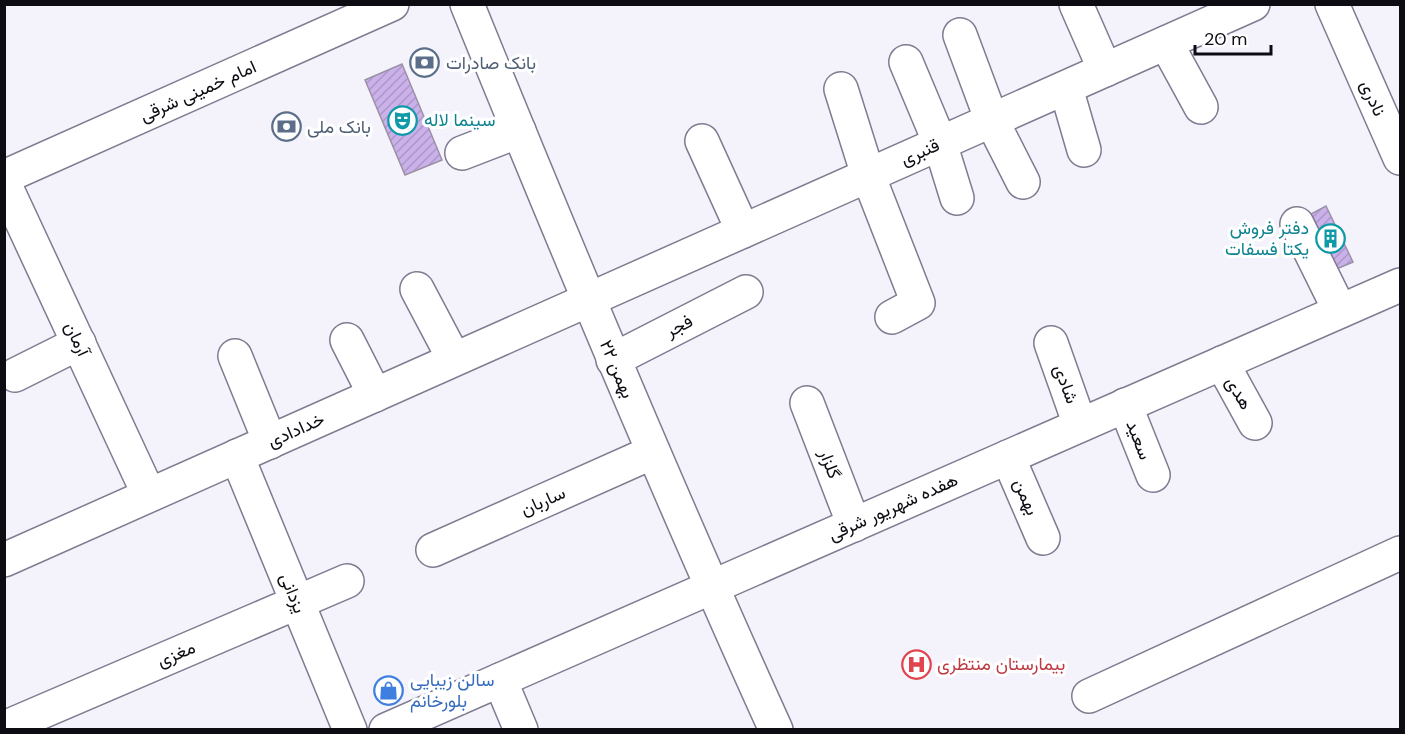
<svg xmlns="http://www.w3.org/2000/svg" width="1405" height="734" viewBox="0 0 1405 734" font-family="'DM Sans',Vazirmatn,sans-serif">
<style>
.building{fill:url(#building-hatch);stroke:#9a91a6;stroke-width:1.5}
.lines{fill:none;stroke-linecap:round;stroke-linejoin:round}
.minor-casing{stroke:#7f7b90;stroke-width:36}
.major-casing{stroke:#7f7b90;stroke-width:36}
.minor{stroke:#fff;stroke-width:33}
.major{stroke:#fff;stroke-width:33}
.labels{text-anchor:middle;stroke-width:6;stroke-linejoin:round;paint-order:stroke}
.service-label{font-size:18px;fill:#4e5e75;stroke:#fff;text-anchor:start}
.street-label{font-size:18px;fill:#0d0c13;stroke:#fff}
.culture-label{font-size:18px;fill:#0d838f;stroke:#fff;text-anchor:start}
.health-label{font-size:18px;fill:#be3a42;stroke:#fff;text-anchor:start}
.shop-label{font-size:18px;fill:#366cbe;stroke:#fff;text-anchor:start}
</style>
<defs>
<pattern id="building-hatch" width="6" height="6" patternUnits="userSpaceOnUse" patternTransform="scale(1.5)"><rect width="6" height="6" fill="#cbb1ea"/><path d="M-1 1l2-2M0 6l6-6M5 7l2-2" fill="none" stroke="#ad97c8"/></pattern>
</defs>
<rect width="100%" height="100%" fill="#f4f3fc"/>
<g class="building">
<path d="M402,64L442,160L405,175L365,80Z"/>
<path d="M1326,206L1353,262L1334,270L1309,215Z"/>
</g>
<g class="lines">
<defs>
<g id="minor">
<path d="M467,4C566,248 667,490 776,730"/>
<path d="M1076,4L1105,70"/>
<path d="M1332,4L1400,158"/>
<path d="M960,35L992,121L1023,182"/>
<path d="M1166,43L1201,107"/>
<path d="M906,62L940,143L957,198"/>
<path d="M1066,88L1084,150"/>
<path d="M841,89L868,175L918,303L892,317"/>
<path d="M702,141L743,231"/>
<path d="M462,153L519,131"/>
<path d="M4,183L149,495"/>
<path d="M1297,224L1340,311"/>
<path d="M417,289L454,359"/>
<path d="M347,340L375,395"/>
<path d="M1051,343L1080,425"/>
<path d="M235,356L270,442"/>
<path d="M613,360L746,292"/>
<path d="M1222,363L1255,423"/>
<path d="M15,375L79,343"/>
<path d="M807,403L854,525"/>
<path d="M1125,405L1153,475"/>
<path d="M237,456L350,730"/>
<path d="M1008,457L1043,538"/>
<path d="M433,550L653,452"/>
<path d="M4,560L1253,4"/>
<path d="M500,680L521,730"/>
<path d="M1089,696L1400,553"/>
<path d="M4,728L347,581"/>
<path d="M386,730L1400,285"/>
</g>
<path id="major" d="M4,177L392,4"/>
</defs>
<use href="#minor" class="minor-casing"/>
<use href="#major" class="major-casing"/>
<use href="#minor" class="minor"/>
<use href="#major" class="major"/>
</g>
<defs>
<symbol id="bank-ring" viewBox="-11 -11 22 22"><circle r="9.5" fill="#fff" stroke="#5c6f8a" stroke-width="1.5"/><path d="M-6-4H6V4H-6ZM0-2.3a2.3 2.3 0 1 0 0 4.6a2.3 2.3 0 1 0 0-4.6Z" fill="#5c6f8a"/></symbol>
<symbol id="theatre-ring" viewBox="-11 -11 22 22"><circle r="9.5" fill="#fff" stroke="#0f9aa8" stroke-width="1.5"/><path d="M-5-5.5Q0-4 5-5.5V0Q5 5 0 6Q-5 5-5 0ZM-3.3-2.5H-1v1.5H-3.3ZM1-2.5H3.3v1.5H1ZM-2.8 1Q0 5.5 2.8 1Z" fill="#0f9aa8"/></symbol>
<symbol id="building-ring" viewBox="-11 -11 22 22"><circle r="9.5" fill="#fff" stroke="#0f9aa8" stroke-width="1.5"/><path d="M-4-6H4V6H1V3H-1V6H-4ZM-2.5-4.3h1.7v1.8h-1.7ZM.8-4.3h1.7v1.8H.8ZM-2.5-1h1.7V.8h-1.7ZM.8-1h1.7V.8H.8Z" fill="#0f9aa8"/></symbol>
<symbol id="hospital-ring" viewBox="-11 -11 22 22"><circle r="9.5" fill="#fff" stroke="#e0444e" stroke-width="1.5"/><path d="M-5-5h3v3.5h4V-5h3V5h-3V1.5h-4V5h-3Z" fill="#e0444e"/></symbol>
<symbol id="shop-ring" viewBox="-11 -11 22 22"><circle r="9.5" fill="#fff" stroke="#3f7fe0" stroke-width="1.5"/><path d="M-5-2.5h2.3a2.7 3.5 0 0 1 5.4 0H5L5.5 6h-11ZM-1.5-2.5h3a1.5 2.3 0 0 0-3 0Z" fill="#3f7fe0"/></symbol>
</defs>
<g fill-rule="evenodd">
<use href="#bank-ring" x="408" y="46" width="33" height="33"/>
<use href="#theatre-ring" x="386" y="104" width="33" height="33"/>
<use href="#bank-ring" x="270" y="110" width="33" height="33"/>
<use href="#building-ring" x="1314" y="222" width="33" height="33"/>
<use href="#hospital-ring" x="900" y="648" width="33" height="33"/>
<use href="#shop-ring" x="372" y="674" width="33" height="33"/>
</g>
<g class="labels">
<g class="service-label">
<text x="446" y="69">بانک صادرات</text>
<text x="307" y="133">بانک ملی</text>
</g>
<g class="street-label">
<text transform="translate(198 91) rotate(-24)" y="6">امام خمینی شرقی</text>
<text transform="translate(1373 98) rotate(66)" y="6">نادری</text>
<text transform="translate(920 152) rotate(-24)" y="6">قنبری</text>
<text transform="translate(679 326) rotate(-27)" y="6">فجر</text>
<text transform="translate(77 339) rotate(65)" y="6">آرمان</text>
<text transform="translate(617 369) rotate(67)" y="6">۲۲ بهمن</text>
<text transform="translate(1066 384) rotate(70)" y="6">شادی</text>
<text transform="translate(1239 393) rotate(60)" y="6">هدی</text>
<text transform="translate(296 430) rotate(-24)" y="6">خدادادی</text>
<text transform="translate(1139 440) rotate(69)" y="6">سعید</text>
<text transform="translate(830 464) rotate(69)" y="6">گلزار</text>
<text transform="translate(1026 497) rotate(67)" y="6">بهمن</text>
<text transform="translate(543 501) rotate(-24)" y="6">ساربان</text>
<text transform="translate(893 507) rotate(-24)" y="6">هفده شهریور شرقی</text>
<text transform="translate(293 593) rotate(68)" y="6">یزدانی</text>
<text transform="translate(176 654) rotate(-23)" y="6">مغزی</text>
</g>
<g class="culture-label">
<text x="424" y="126">سینما لاله</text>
<text x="1309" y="234" text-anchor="end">دفتر فروش<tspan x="1309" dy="21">یکتا فسفات</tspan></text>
</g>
<g class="health-label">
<text x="937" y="670">بیمارستان منتظری</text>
</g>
<g class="shop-label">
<text x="410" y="686">سالن زیبایی<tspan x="410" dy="21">بلورخانم</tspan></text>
</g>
</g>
<rect width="1405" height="734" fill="none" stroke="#0d0c13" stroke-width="12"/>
<path d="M1195 45v9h76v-9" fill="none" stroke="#0d0c13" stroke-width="3"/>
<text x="1204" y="45" font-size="18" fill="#0d0c13" stroke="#ffffff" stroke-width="4.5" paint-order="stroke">20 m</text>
</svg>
